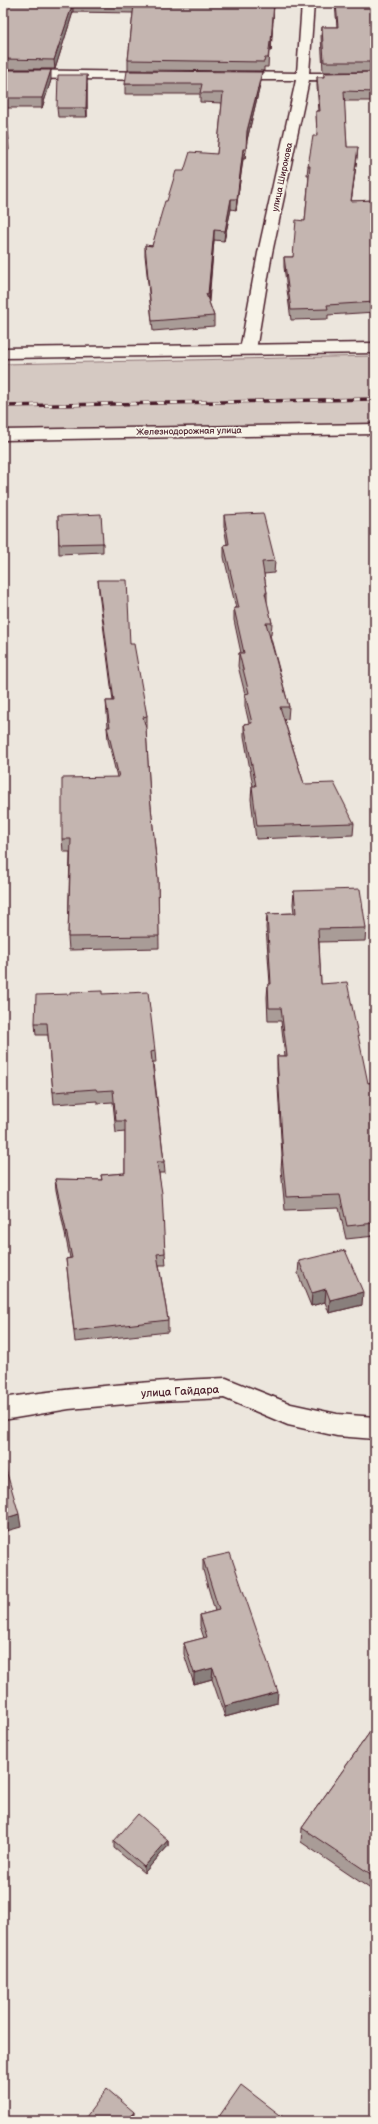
<svg xmlns="http://www.w3.org/2000/svg" width="378" height="2124" viewBox="0 0 378 2124" font-family="'Balsamiq Sans',sans-serif">
<style>
.green{fill:#d5c9c2;stroke:#907476}
.lines{fill:none;stroke-linecap:round;stroke-linejoin:round}
.street-casing{stroke:#4a1f2b;stroke-width:3}
.secondary-casing{stroke:#4a1f2b;stroke-width:3}
.street{fill:#f7f3e8;fill-rule:evenodd}
.secondary{fill:#f7f3e8;fill-rule:evenodd}
.rail-casing{stroke:#4a1f2b;stroke-width:3.5}
.rail{stroke:#f7f3e8;stroke-width:2.5;stroke-dasharray:7;stroke-linecap:butt}
.wall{fill:#a99c97;stroke:#4a1f2b}
.shaded-wall{fill:#897f7b;stroke:#4a1f2b}
.building{fill:#c4b5b0;stroke:#4a1f2b}
.labels{text-anchor:middle;stroke-width:3.5;stroke-linejoin:round;paint-order:stroke}
.far-street-label{font-size:9px;fill:#4a1f2b;stroke:#f7f3e8}
.street-label{font-size:11px;fill:#4a1f2b;stroke:#f7f3e8}
</style>
<rect width="100%" height="100%" fill="#ece6dd"/>
<filter id="ink" filterUnits="userSpaceOnUse"><feTurbulence type="fractalNoise" baseFrequency=".025" numOctaves="2"/><feDisplacementMap in="SourceGraphic" scale="8" xChannelSelector="R" yChannelSelector="G"/><feConvolveMatrix kernelMatrix="1 2 1 2 8 2 1 2 1" color-interpolation-filters="sRGB"/></filter>
<g filter="url(#ink)">
<path class="green" d="M375,356V429L3,435V364Z"/>
<g class="lines">
<defs>
<g id="street">
<path d="M302,3H314L309,73H375V81L309,80L272,253L256,350L253,353H243L240,350L258,253L296,80H232L226,76L232,72L297,73Z"/>
<path d="M3,70L156,72L162,76L156,80L3,78Z"/>
<path d="M375,424V434L3,440V430Z"/>
<path d="M226,1378L291,1404L337,1414L375,1417V1439L337,1436L288,1425L224,1398L160,1401L69,1409L3,1420V1398C77,1387 151,1381 226,1378Z"/>
</g>
<path id="secondary" d="M375,343V353L3,358V348Z"/>
</defs>
<use href="#street" class="street-casing"/>
<use href="#secondary" class="secondary-casing"/>
<use href="#street" class="street"/>
<use href="#secondary" class="secondary"/>
<defs>
<path id="rail" d="M3,406L375,399"/>
</defs>
<use href="#rail" class="rail-casing"/>
<use href="#rail" class="rail"/>
</g>
<g class="wall">
<path d="M3,3H274L271,51H269L268,67H264V71L128,70V60L133,13L73,12L55,69H3Z"/>
<path d="M335,3H375V72H323L321,36L322,27H337Z"/>
<path d="M3,70L51,80L42,108H6L9,150H3Z"/>
<path d="M375,72V101H344L347,147L357,157L351,201L375,200V312L328,315V319L291,320L284,267V257H293L305,221L309,175H307L308,166L317,136L316,111H319L317,86V77H324V73Z"/>
<path d="M261,81L247,140L245,159H243L236,210L231,209L224,241L214,240L209,302L214,316V326L153,331L145,255V245L152,246L167,201L184,171L217,154L222,103L200,102V94H125V84Z"/>
<path d="M87,84V117H58L57,108Z"/>
<path d="M3,153L5,190H3Z"/>
<path d="M224,515L275,561L274,573L264,574L267,593V603L272,623L271,635H270L289,707L288,719H284L304,784L354,823L353,835L256,839L251,799L252,786H253L244,736V724L249,723L245,706V694L238,666L239,653H241L234,620V608H236L224,557V545L227,544L224,526Z"/>
<path d="M58,516L103,543V552L59,554Z"/>
<path d="M98,580L130,644L147,716V729H146L150,796L158,879L159,948L69,950L68,937L70,852H63L62,839L117,777L108,740L107,727H108L106,701H113L99,593Z"/>
<path d="M294,891L366,928L365,941L319,942L321,984L368,1083L375,1082V1236L346,1239L339,1208L285,1210L281,1169L282,1156L277,1069V1056H285L281,1021H268L267,997L268,984H270L266,927L267,914L294,913L293,904Z"/>
<path d="M102,994L155,1051L156,1063H153L164,1162L165,1173H159L165,1253L166,1265H159L168,1320V1332L75,1342L66,1259L70,1258L56,1190L55,1179L102,1180L101,1175L125,1173V1132L116,1133L113,1102L97,1103V1101L54,1104L48,1035H36L35,1023Z"/>
<path d="M299,1261L362,1305L329,1313L325,1302L311,1306L298,1274Z"/>
<path d="M203,1559L277,1703L225,1717L212,1679L194,1684L184,1654V1643L204,1638L200,1626V1615L215,1611L203,1570Z"/>
<path d="M375,1725V1892L301,1842L302,1828Z"/>
<path d="M168,1840V1846L144,1873L114,1848V1841Z"/>
</g>
<g class="shaded-wall">
<path d="M73,3V12L55,69L54,60Z"/>
<path d="M274,3L271,51V42Z"/>
<path d="M51,70V80L42,108V98Z"/>
<path d="M262,72L261,81L247,140L245,159L247,131Z"/>
<path d="M87,75V117L86,108Z"/>
<path d="M358,147L357,157L350,210L351,201Z"/>
<path d="M243,149V159L236,210L237,199Z"/>
<path d="M231,199V209L224,241L225,231Z"/>
<path d="M214,230V240L208,305V294Z"/>
<path d="M326,1289L325,1302L311,1306L312,1293Z"/>
<path d="M363,1292L362,1305L329,1313L330,1300Z"/>
<path d="M19,1514L21,1527L3,1532V1519Z"/>
<path d="M213,1668L212,1679L194,1684V1673Z"/>
<path d="M278,1692L277,1703L225,1717V1706Z"/>
<path d="M168,1840V1846L144,1873V1867Z"/>
<path d="M134,2112V2117L131,2121H127Z"/>
</g>
<g class="building">
<path d="M3,3H73L54,60L3,59Z"/>
<path d="M82,3H274L271,42H270L268,58H265L264,62L128,60L134,4Z"/>
<path d="M336,3H375V62H324L322,27H338Z"/>
<path d="M3,70H51L42,98H5L9,140L3,141Z"/>
<path d="M127,71L262,72L247,131L246,149H243L237,199H231L225,231L214,230L208,294H206L214,316L152,321L145,245L152,246L165,201H167L176,171H184L190,152L217,154L223,93H200L202,84H125Z"/>
<path d="M375,72V92L344,91L347,147H358L351,201L375,200V302L327,305L328,309L291,310L284,257H293L296,220L305,221L310,166H308L313,136H317L316,111H320L317,77H324V73Z"/>
<path d="M58,75H87L86,108H57Z"/>
<path d="M3,156L4,180H3Z"/>
<path d="M263,513L275,561L262,562L267,593H265L272,623H266L289,707H280L304,784L334,783L354,823L257,826L252,786H256L244,724L252,723L245,694L249,693L239,653H244L234,608H239L224,545L229,544L224,515Z"/>
<path d="M101,514L103,543L59,544L58,516Z"/>
<path d="M98,580H127L130,644H134L147,716L143,717L146,728L150,796L158,879L159,936L68,937L71,839H62V778L119,777L107,727H110L106,701H114Z"/>
<path d="M360,889L366,928L318,929L321,984L347,982L368,1083L375,1082V1223L347,1226L340,1195L286,1197L282,1156H283L277,1056H287L281,1008H269L268,984H271L267,914L296,913L294,891Z"/>
<path d="M102,991V994L148,992L155,1051L151,1052L164,1162H157L162,1193L165,1253L157,1254L168,1320L74,1331L66,1259L72,1258L55,1179L102,1180L101,1175L125,1173V1121H116L113,1090L97,1091L96,1089L53,1092L47,1023H35L36,995L71,994V992Z"/>
<path d="M345,1250L363,1292L330,1300L326,1289L312,1293L299,1261Z"/>
<path d="M3,1460L19,1514L3,1519Z"/>
<path d="M230,1553L278,1692L225,1706L213,1668L194,1673L184,1643L207,1637L200,1615L219,1610L203,1559Z"/>
<path d="M375,1725V1877L302,1828Z"/>
<path d="M138,1814L168,1840L144,1867L114,1841Z"/>
<path d="M241,2085L288,2121H216Z"/>
<path d="M107,2089L134,2112L127,2121H83Z"/>
</g>
</g>
<g class="labels">
<g class="far-street-label">
<text transform="translate(282 177) rotate(-78)" y="3">улица Широкова</text>
<text transform="translate(189 431) rotate(-1)" y="3">Железнодорожная улица</text>
</g>
<g class="street-label">
<text transform="translate(180 1391) rotate(-3)" y="4">улица Гайдара</text>
</g>
</g>
<rect width="378" height="2124" fill="none" stroke="#f7f3e8" stroke-width="16"/>
<rect x="8" y="8" width="362" height="2108" fill="none" stroke="#4a1f2b" stroke-width="1.5" filter="url(#ink)"/>
</svg>
